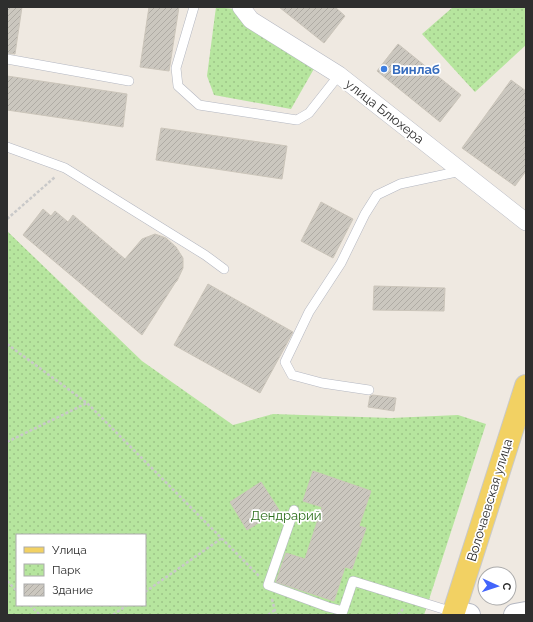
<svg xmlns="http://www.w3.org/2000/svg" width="533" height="622" viewBox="0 0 533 622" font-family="Raleway,sans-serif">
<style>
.park{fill:url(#park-dots);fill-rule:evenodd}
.building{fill:url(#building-hatch);stroke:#cbc5ba}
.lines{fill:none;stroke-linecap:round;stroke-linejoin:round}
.service-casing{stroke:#b4b7c1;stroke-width:10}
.minor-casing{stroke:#b4b7c1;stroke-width:18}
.secondary-casing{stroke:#b4b7c1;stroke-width:24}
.primary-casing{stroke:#c9c9c9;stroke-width:24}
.path{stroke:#c9c9c9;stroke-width:2.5;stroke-dasharray:3 2;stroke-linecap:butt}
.service{stroke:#fff;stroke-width:9}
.minor{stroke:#fff;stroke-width:17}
.secondary{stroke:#fff;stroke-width:22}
.primary{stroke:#f2d163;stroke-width:22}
.shop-dot{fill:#3f7fe0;stroke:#fff;stroke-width:1.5}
.labels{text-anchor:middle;stroke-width:3.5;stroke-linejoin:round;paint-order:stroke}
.shop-label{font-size:13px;font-weight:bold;fill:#366cbe;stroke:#fff;text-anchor:start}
.street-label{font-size:13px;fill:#2e2e2e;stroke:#fff}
.park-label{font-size:13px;fill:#2c6e1b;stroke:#fff}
</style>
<defs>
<pattern id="park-dots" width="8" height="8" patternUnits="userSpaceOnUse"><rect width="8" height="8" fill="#b6e59e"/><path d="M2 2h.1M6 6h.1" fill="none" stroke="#9dc588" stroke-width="1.8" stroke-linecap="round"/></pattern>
<pattern id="building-hatch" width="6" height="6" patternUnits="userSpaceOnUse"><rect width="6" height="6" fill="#cbc7bf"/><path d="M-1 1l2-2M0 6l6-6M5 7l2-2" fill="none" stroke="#afaba4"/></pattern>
</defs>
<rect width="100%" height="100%" fill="#efe9e1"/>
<g class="park">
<path d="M216,7L243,10L315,67L291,109L214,95L207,76Z"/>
<path d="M453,7H526V45L475,92L422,34Z"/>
<path d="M7,231L142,361L233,425L273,414L391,418L458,415L486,424L424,615H7ZM17,535H145V605H17Z"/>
</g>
<g class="building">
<path d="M7,7H22L15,54L7,53Z"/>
<path d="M149,7H179L169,71L140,67Z"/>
<path d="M279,7H335L345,16L324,43Z"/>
<path d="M398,44L461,95L440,122L377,71Z"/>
<path d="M7,76L127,94L123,127L7,110Z"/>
<path d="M511,80L526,91V171L515,186L462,148Z"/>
<path d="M161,128L287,146L282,179L156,160Z"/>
<path d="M321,202L353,219L333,258L301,241Z"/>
<path d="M43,209L51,216L55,211L68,222L73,215L125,259L142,239L155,234L166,238L176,247L183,258V268L177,281L175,283L142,335L23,235Z"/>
<path d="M208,284L293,332L260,393L174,345Z"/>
<path d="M374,286L445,288L444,311L373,310Z"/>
<path d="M373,395L396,398L394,411L368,407L370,396Z"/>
<path d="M313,471L371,491L359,526L366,528L352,569L345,567L334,601L276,582L286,553L305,559L322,507L303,501Z"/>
<path d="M261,482L279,510L247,530L230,502Z"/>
</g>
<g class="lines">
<defs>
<g id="service">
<path d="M194,7L176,68L178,86L199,105L297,120L309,113L339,75"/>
<path d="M7,59L129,81"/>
<path d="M7,147L65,168L205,255L224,269"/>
<path d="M369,390L322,383L292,375L285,362L309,312L341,263L365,214L377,195L400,184L461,171"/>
<path d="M294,510L268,585L328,607L343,611L353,581L453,612"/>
</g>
<path id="minor" d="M241,7L251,20L339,75L526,222"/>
<g id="secondary">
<path d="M453,612L469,615"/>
<path d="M515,615L526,613"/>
</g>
<path id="primary" d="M453,615L526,386"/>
</defs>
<use href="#service" class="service-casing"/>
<use href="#minor" class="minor-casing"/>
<use href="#secondary" class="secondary-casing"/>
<use href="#primary" class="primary-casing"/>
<g class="path">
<path d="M7,219L55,177"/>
<path d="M7,344L87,403L259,576"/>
<path d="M7,442L87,403"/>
<path d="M7,581L17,591"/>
<path d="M145,592L222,538"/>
<path d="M272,599L276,615"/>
<path d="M30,605L40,615"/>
<path d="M113,615L127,605"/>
<path d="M268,615L275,610"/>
<path d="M398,615L403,609"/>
</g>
<use href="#service" class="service"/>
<use href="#minor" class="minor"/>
<use href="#secondary" class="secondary"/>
<use href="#primary" class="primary"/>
</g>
<circle class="shop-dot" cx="384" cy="69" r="4"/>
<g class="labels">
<g class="shop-label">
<text x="392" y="74">Винлаб</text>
</g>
<g class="street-label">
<text transform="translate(385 111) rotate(38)" y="5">улица Блюхера</text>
<text transform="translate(489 500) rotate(-73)" y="5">Волочаевская улица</text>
</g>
<g class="park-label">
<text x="286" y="520">Дендрарий</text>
</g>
</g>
<rect width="533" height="622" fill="none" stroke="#2e2e2e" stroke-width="16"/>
<rect x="16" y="534" width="130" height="72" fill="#ffffff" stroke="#ababab"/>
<rect x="24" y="547" width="20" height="6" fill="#f2d163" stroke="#ababab"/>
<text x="52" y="554" font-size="12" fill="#2e2e2e">Улица</text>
<rect x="24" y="564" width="20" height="12" fill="url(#park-dots)" stroke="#ababab"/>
<text x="52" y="574" font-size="12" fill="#2e2e2e">Парк</text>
<rect x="24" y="584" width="20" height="12" fill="url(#building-hatch)" stroke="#ababab"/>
<text x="52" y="594" font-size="12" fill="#2e2e2e">Здание</text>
<g transform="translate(497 586) rotate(93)"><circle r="19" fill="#ffffff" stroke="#ababab"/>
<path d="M0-3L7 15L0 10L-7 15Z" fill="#4264fb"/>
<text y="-6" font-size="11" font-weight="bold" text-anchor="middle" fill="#2e2e2e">С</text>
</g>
</svg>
